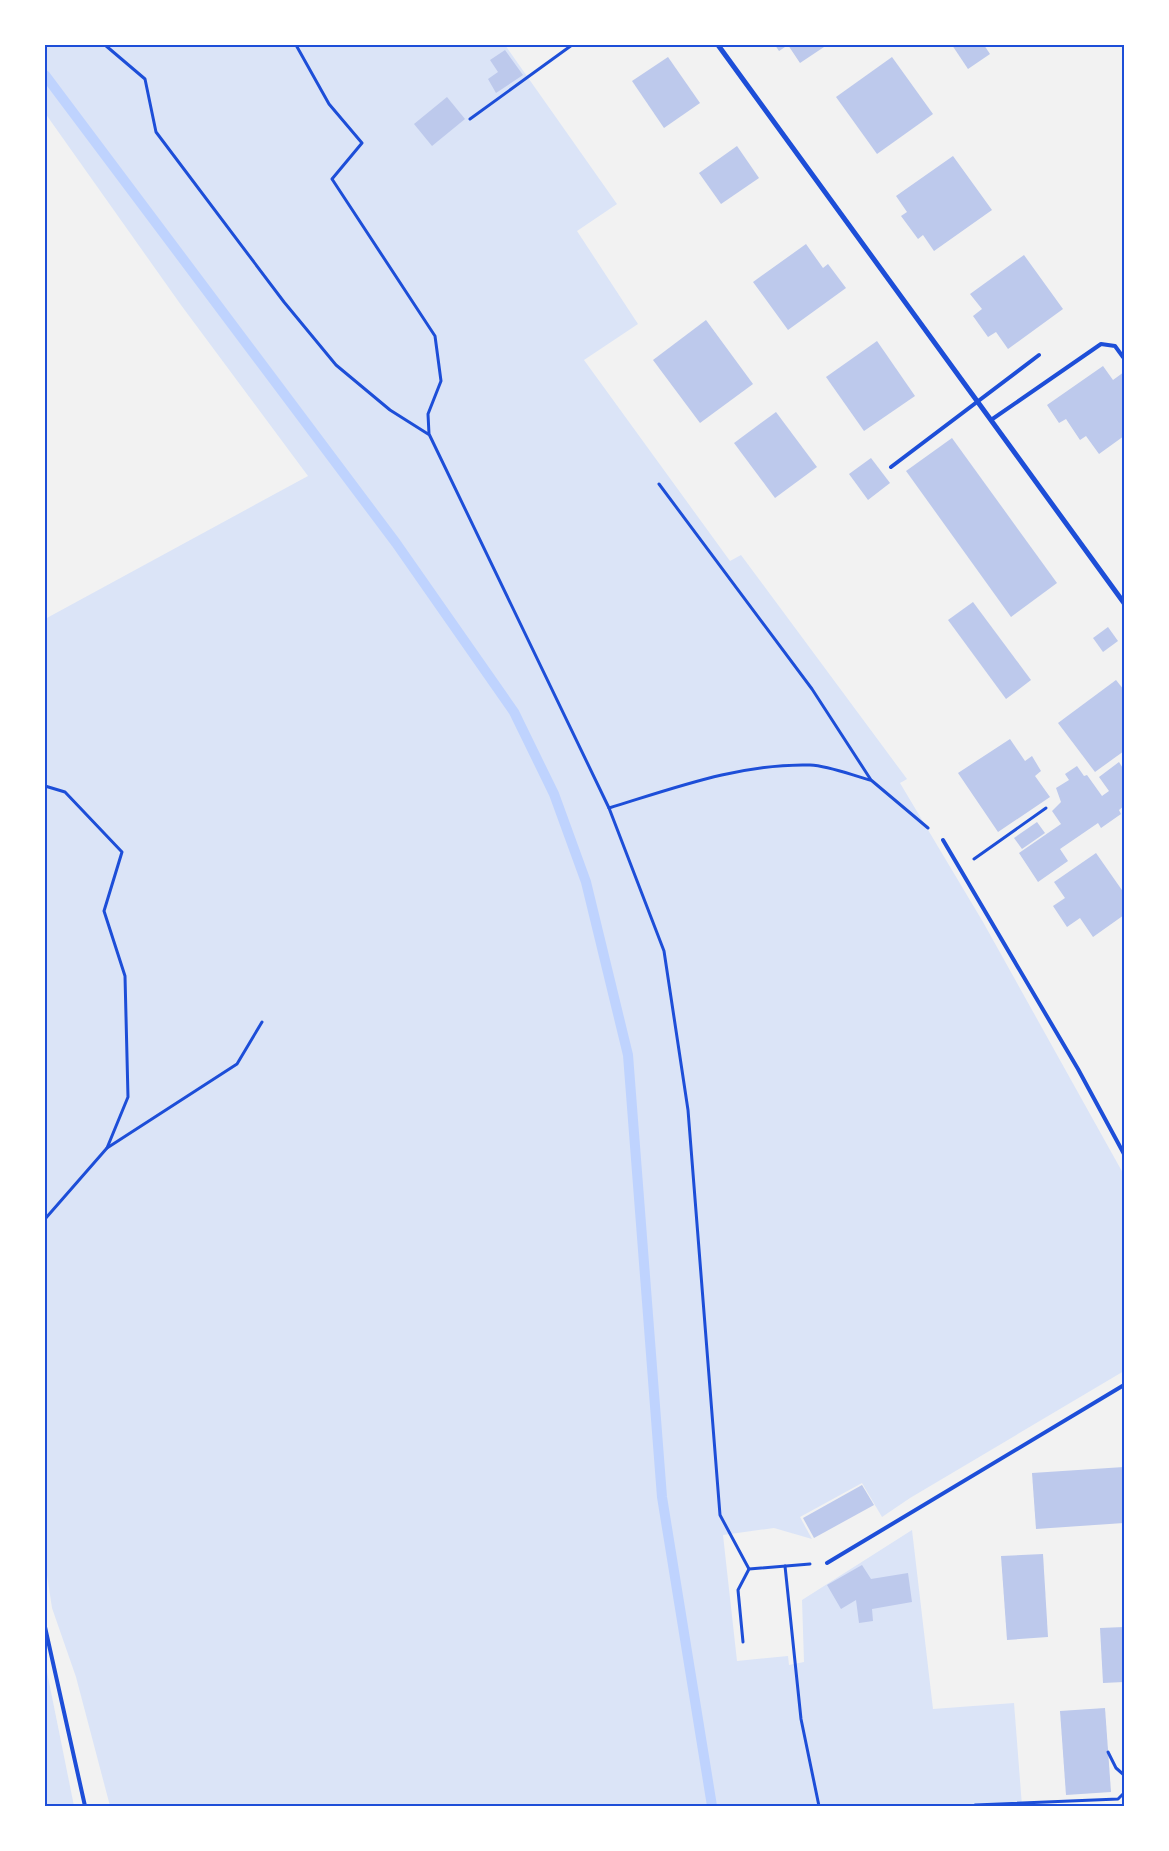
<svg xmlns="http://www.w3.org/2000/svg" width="1169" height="1851" viewBox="0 0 1169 1851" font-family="Mulish,sans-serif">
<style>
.green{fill:#dbe4f7}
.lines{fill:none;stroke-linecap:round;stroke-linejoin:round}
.stream{stroke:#bfd3fe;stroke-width:10}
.building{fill:#bdc9ec}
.path{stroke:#1d4ed8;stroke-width:3}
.service{stroke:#1d4ed8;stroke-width:4}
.minor{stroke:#1d4ed8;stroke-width:5}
.neatline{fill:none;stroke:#1d4ed8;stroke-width:2}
</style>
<rect width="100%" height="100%" fill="#f2f2f2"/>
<g class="green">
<path d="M45,45H505L617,204L577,231L638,324L584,360L730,561L741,555L907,779L900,783L983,922L1124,1175V1371L910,1498L882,1517L862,1483L800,1517L812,1539L774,1528L723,1535L737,1661L788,1656L789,1665L804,1662L802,1600L912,1530L933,1709L1014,1703L1022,1806H110L76,1677L52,1608L45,1562V619L308,476L181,305L45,113Z"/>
<path d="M45,1666L47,1672L74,1806H45Z"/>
</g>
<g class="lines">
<path class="stream" d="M45,75L396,543L514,712L554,794L586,882L628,1055L662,1497L712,1806"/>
</g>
<g class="building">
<path d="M775,45H827L800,63L788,45L779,51Z"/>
<path d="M952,45H984L990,54L968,69Z"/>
<path d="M505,50L523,75L496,93L488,79L498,72L490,60Z"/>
<path d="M668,57L700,103L664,128L632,81Z"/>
<path d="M892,57L933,114L877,154L836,97Z"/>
<path d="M447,97L465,119L432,146L414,124Z"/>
<path d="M737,146L759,178L721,204L699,173Z"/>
<path d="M953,156L992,210L934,251L923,235L918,239L901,216L907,212L896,196Z"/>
<path d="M806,244L823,268L828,264L846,288L788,330L753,282Z"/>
<path d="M1024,255L1063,309L1008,349L996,332L988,337L973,316L982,309L970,294Z"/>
<path d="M706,320L753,384L700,423L653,360Z"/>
<path d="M877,341L915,396L864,431L826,377Z"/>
<path d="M1103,366L1113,380L1124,372V436L1099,454L1086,436L1080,440L1066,419L1059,423L1047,405Z"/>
<path d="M776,412L817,467L775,498L734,443Z"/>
<path d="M952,438L1057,583L1011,617L906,471Z"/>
<path d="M871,458L890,483L868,500L849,474Z"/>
<path d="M973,602L1031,680L1006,699L948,620Z"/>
<path d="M1108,627L1118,641L1103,652L1093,638Z"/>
<path d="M1116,680L1124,690V751L1095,772L1058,723Z"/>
<path d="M1010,739L1025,761L1032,756L1041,771L1035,776L1050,797L998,832L958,773Z"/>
<path d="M1119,762L1124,770V806L1119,810L1121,814L1101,828L1098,823L1060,849L1068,861L1038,882L1019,853L1061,824L1052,811L1061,802L1056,788L1069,780L1065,774L1077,766L1084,776L1087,775L1102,796L1109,791L1099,777Z"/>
<path d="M1037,822L1045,833L1022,849L1014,838Z"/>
<path d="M1096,853L1124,893V915L1093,937L1080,918L1067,927L1053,906L1065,898L1054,882Z"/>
<path d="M1124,1467V1523L1036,1529L1032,1473Z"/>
<path d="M862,1485L874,1505L814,1538L803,1518Z"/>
<path d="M1043,1554L1048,1637L1007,1640L1001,1556Z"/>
<path d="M862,1565L871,1579L908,1573L912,1602L872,1609L873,1621L859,1623L856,1600L841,1609L827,1585Z"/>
<path d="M1124,1627V1682L1103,1683L1100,1628Z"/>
<path d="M1105,1708L1111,1792L1066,1795L1060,1711Z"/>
</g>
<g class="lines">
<g class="path">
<path d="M105,45L145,79L156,132L284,302L336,365L390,410L428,434"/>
<path d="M296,45L329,104L362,143L332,179L435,336L441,381L428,414L429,434L609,808L664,951L688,1110L720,1515L749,1569"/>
<path d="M470,119L572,45"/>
<path d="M659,484L812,689L871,780L928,828"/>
<path d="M45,786L65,792L122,852L104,911L125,976L128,1097L107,1148"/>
<path d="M609,808C674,788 741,763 810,765C830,766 851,775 870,780"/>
<path d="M974,859L1046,808"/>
<path d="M45,1219L107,1148L237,1064L262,1022"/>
<path d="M785,1566L801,1719L819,1806"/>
<path d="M743,1642L738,1590L749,1569L810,1564"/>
<path d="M1108,1752L1116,1768L1124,1775"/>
<path d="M975,1805L1118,1799L1124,1793"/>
</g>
<g class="service">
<path d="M991,420L1101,344L1115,346L1123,357"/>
<path d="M891,467L1039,355"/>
<path d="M943,840L1078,1069L1124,1154"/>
<path d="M827,1563L1124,1385"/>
<path d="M45,1627L85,1806"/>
</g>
<path class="minor" d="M718,45L1124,603"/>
</g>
<rect width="1169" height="1851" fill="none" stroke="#ffffff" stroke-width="92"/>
<rect x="46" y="46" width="1077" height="1759" class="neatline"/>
</svg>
